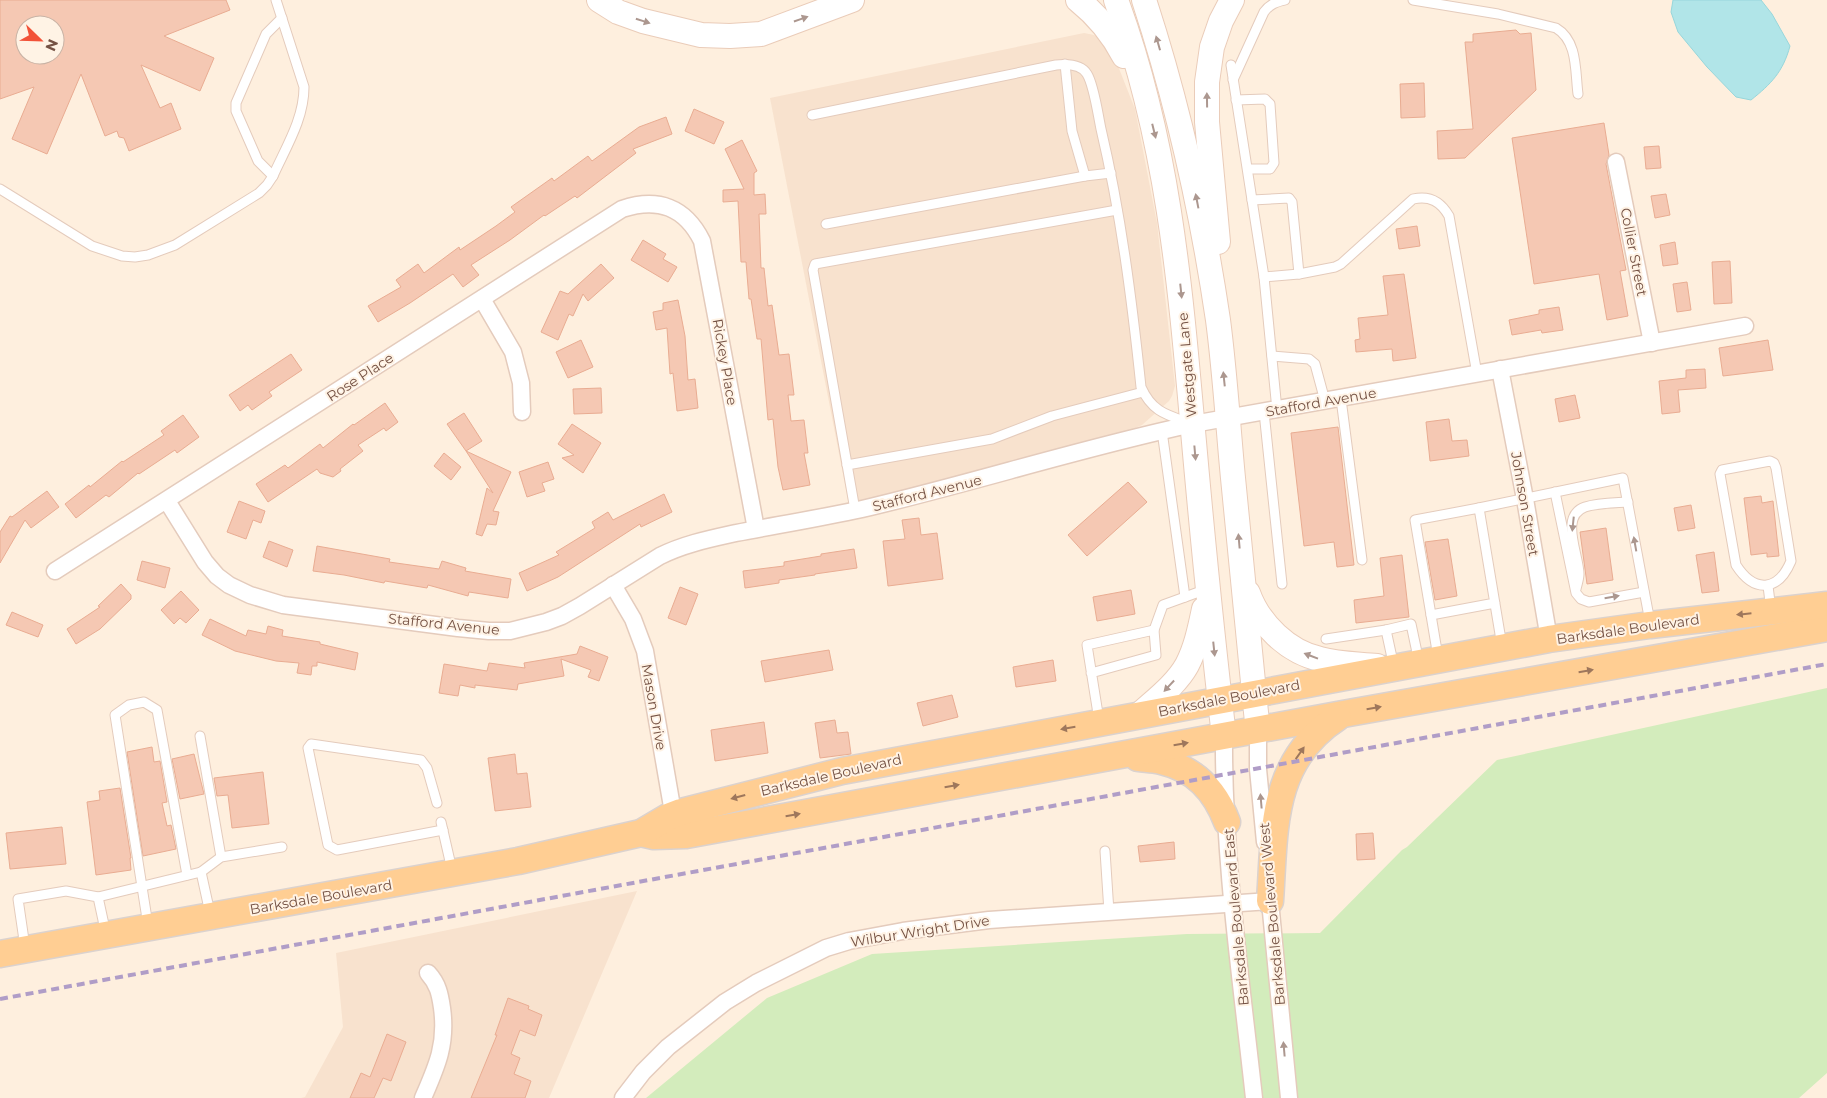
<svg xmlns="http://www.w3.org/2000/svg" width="1827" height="1098" viewBox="0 0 1827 1098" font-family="Montserrat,sans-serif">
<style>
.residential{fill:#f8e2ce}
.green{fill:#d3ecbc}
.water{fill:#b1e5e8;stroke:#97d6db}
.building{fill:#f5c8b3;stroke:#e9ac92;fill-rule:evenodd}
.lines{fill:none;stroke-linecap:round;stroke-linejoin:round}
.lane-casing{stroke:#e4cbbc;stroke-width:11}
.street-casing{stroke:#e4cbbc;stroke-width:19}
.secondary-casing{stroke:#eaccb9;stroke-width:26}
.primary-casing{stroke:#dbd2ce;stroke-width:29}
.lane{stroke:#fff;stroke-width:9}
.street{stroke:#fff;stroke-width:16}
.secondary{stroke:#fff;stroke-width:24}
.primary{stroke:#ffce93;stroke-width:26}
.rail{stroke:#b09dc7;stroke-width:4;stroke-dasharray:8 5;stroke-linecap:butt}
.oneway{fill:#ac978f}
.oneway2{fill:#9e775c}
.labels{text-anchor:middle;stroke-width:4;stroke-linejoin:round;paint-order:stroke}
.street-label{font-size:14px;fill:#755244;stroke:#fff3e5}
</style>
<rect width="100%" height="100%" fill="#feefde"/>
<g class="residential">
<path d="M1084,33L1094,35L1101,39L1118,66L1135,109L1157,223L1175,386L1172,396L1169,401L1142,425L1133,429L849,505L770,98Z"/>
<path d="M637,891L549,1098H301L305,1097L343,1027L336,953Z"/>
</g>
<path class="green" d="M1827,688V1073L1799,1098H646L767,998L872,954L1187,934L1320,933L1402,850L1407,847L1497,760Z"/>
<path class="water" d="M1673,0H1761L1772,14L1790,46C1783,72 1771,84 1751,100L1736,97L1707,67L1678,32L1671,12Z"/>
<g class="building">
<path d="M0,0H226L230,10L164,36L214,58L200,91L141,65L160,108L171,103L181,129L129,151L124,138L119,137L117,131L105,136L81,74L47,154L12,139L34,87L0,99ZM25,25H55V55H25Z"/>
<path d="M1516,30L1520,34L1531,33L1536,90L1465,158L1438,159L1437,131L1473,129L1465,42H1473V34Z"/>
<path d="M1424,83L1425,117L1401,118L1400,84Z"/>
<path d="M694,109L724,122L714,144L685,131Z"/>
<path d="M666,117L672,134L633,149L636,153L577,198L575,196L545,216L544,215L510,240L471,265L479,275L463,287L453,274L410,303L378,322L368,306L401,287L396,280L418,264L424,273L459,247L460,250L496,226L515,212L511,207L552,178L554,181L588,156L592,161L639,127Z"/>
<path d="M1604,123L1609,155L1606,164L1626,270L1620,271L1628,316L1607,320L1599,274L1534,284L1512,138Z"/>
<path d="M742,140L757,171L754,173V195L765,194L766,214H759L761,268H764L768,306L772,305L779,355L789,354L794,395H788L791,421L804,420L808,453H804L810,485L783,490L778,467L773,419L768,420L761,339H757L751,299H749L746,262H741L738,201L723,202V190L744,189L725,149Z"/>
<path d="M1659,146L1661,168L1646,169L1644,147Z"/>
<path d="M1666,194L1670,215L1655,218L1651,196Z"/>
<path d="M1417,226L1420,246L1399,249L1396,229Z"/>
<path d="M643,240L666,254L663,259L677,267L668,282L631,260Z"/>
<path d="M1675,242L1678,264L1663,266L1660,245Z"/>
<path d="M1730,261L1732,303L1714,304L1712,262Z"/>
<path d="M601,264L614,278L588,301L583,294L573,316L569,314L558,340L541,332L560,291L568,294Z"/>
<path d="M1404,274L1416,358L1393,361L1392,349L1356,352L1355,340L1360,339L1358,318L1388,315L1383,276Z"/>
<path d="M1687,282L1691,310L1677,312L1673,284Z"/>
<path d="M678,300L685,336L688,380L695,379L698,408L677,411L673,373L670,374L667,328L656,330L653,312L663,310V303Z"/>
<path d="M1559,307L1563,330L1542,333L1541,330L1512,335L1509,320L1539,314V310Z"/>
<path d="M581,340L593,367L568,378L556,352Z"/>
<path d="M1768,340L1773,370L1723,376L1719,348Z"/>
<path d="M291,354L302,370L269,392L272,396L252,410L248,405L240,411L229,395Z"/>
<path d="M1705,369L1706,388L1678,390L1680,412L1662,414L1659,381L1686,378V370Z"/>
<path d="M601,388L602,413L574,414L573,389Z"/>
<path d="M1575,395L1580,418L1559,422L1555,399Z"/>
<path d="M385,403L398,422L386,431L384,428L358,445L363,451L340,469L341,471L333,477L320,473L317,469L268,502L256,484L285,465L288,468L320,444L323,448L353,424L354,425Z"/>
<path d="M464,413L482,441L466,451L447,424Z"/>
<path d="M183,415L199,437L177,453L175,450L139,474L138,473L109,497L106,495L76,518L65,504L89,485L90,487L122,461L123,462L164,435L161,431Z"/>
<path d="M1449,419L1452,441L1467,440L1469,456L1430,461L1426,422Z"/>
<path d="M572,424L601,443L583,473L562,458L574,455L558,444Z"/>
<path d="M1338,427L1354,565L1337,567L1334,542L1304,546L1291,433Z"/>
<path d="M466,451L511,472L493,511L499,512L496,525L487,524L482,536L476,534L487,488L493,493Z"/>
<path d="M444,453L461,467L451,480L434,466Z"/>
<path d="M548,462L554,479L542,483L545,491L527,497L519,472Z"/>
<path d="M1128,482L1147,502L1087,556L1068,535Z"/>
<path d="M47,491L59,507L31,528L25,520L0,563V532L10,516L12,517Z"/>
<path d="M664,494L672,512L641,527L640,524L558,577L527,591L519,573L559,555L556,552L595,528L592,522L608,512L613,520Z"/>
<path d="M1761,496L1762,503L1773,501L1779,556L1767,557V553L1751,555L1744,498Z"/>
<path d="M239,501L265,511L261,523L253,520L246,539L227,532Z"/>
<path d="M1691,505L1695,528L1678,531L1674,508Z"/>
<path d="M919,518L921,535L937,533L943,579L888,586L883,541L905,539L902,520Z"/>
<path d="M1606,528L1613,580L1587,584L1580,532Z"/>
<path d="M1448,539L1457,596L1435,600L1425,542Z"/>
<path d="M269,541L293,550L287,567L263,557Z"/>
<path d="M317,546L390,559L389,562L439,569L442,561L466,568L465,571L511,579L508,598L469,592L468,596L428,585L427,588L385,581L384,583L344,575L313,571Z"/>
<path d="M854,549L857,568L815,574V575L779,580V583L745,588L743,571L784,566V562L821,556V554Z"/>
<path d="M1714,552L1719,591L1702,593L1696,555Z"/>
<path d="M1402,555L1409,617L1356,623L1354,600L1384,596L1380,558Z"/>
<path d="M142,561L170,568L165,588L137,580Z"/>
<path d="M121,584L131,595V599L100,629L76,644L67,629L100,607L98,606Z"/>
<path d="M680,587L698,594L686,625L668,618Z"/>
<path d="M1131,590L1135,614L1097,621L1093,597Z"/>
<path d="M181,591L199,610L186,623L180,618L174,624L161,610Z"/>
<path d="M12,612L43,625L38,637L6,625Z"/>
<path d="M210,619L246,636L248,630L266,634L268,626L283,630L282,636L320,642V644L358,653L355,670L317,662V666H312L311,675L297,673L299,663L276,661L235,651L202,635Z"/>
<path d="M580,646L608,657L599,681L588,677L591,670L561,659L564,676L518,684L517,690L475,685V688L460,685L458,696L439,693L444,664L487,671L489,663L525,668L524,663L577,654Z"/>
<path d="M829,650L833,670L765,682L761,661Z"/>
<path d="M1053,660L1056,681L1016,687L1013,667Z"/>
<path d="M952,695L958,717L923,726L917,703Z"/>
<path d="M835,720L837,733L848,732L851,754L820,758L815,723Z"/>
<path d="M764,722L768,753L715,761L711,730Z"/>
<path d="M152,747L154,762L160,761L167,802L162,803L167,826L171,825L176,849L143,856L127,752Z"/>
<path d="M194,754L204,794L180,799L172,759Z"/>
<path d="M515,754L517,774L527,773L531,807L495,811L488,758Z"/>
<path d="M263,772L269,824L232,828L228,795L217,796L214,778Z"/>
<path d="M120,788L131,858H130L131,870L96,875L87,802L100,800L99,791Z"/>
<path d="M62,827L66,864L10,869L6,833Z"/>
<path d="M1373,833L1375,859L1357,860L1356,834Z"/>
<path d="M1174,842L1175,859L1140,862L1138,846Z"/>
<path d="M508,998L529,1006L528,1009L542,1015L535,1036L520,1030L511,1054L520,1058L514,1074L531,1081L525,1098H471L497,1035H495Z"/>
<path d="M387,1034L406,1042L391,1081L383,1078L374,1098H350L361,1073L370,1077Z"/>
</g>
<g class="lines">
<defs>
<g id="lane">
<path d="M1413,0L1498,14L1556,28C1578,41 1575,71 1578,94"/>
<path d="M1065,64L1072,131L1085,176L1111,173"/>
<path d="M1231,65L1264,277L1277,410"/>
<path d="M1233,80L1264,12C1270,4 1276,2 1285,0"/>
<path d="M1236,100L1265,99L1270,104L1274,163L1270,169H1248"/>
<path d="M812,115L1056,65C1066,64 1081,64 1087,74C1094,85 1098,115 1101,129C1121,214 1132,301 1141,387C1152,412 1167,415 1190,423"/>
<path d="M273,176L258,161L236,111V103L266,34L282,18"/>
<path d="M0,189L92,246L122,256L135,257L148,255L175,245L259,193L267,185L273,176C286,147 304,119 304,87L276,0"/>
<path d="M1252,200L1289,198L1292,202L1299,274L1264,277"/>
<path d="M826,224L1085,176"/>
<path d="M1299,274L1335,267L1341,264L1413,199C1430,195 1441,202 1449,216L1477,374"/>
<path d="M1272,356L1309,359L1315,364L1325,401"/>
<path d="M1341,399L1362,560"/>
<path d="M1264,412L1282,584"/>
<path d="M1162,431L1185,597"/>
<path d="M1770,461L1774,463L1776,468L1791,561C1778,592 1754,593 1736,565L1720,474L1722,470Z"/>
<path d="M847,465L992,439L1052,416L1143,392"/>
<path d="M1555,492L1576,593L1581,599L1589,602L1644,592"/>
<path d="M1479,508L1623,478L1650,622"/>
<path d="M855,510L813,270L815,264L1117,210"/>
<path d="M1768,586L1771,610"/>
<path d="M1576,589C1577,584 1579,579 1579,574C1579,555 1559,516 1585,507C1598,503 1614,503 1628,502"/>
<path d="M1495,603L1431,615L1415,520L1479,508L1502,646"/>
<path d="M1431,615L1438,657"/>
<path d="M1154,630L1163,605L1207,589"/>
<path d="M1386,630L1394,667"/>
<path d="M1326,639L1386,630L1411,624L1419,662"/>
<path d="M1091,673L1156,655L1154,630L1087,645L1099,720"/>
<path d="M200,736L221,857"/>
<path d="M437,803L427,768L421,760L311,744L308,748L328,845L337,850L443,830"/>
<path d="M441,822L452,870"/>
<path d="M1105,851L1109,912"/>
<path d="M201,872L210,913"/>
<path d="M98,897L201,872L221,857L282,847"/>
<path d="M148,925L115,715L129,705L144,702L157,710L187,875"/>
<path d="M25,947L18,899L66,891L98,897L106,934"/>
</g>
<g id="street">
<path d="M1616,162L1652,343"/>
<path d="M482,299L513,352L521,383L522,412"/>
<path d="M1500,369L1525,499L1549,639"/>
<path d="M167,501L205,562L217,576L229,585L250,595L283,605L458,628L489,631H510L546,622L562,616L580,606L660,556C684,544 709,539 736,533C778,525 821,518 862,509C973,483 1081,448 1193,424L1745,326"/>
<path d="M55,571L622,209C658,197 685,207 702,241L756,529"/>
<path d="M613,585L633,619L645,651L675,824"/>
<path d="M1258,731V769L1265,842"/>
<path d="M1224,736C1223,857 1241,978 1254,1098"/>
<path d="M1269,891L1289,1098"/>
<path d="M423,1098C437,1066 447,1044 442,1008C440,994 438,984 428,973"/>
<path d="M623,1098L643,1072L668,1047L725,1002L756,983L826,948L849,941L903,931L989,920L1270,901"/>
</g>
<g id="secondary">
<path d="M599,0L618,12L643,21L701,35L730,36L761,34L852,0"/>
<path d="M1078,0C1098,16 1112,33 1124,56"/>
<path d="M1116,0C1168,141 1180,283 1193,431C1202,533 1212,634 1224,736"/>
<path d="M1144,0C1178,104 1202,212 1218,320C1225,373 1228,426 1233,478C1241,563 1249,647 1258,731"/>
<path d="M1218,242L1207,122V82L1212,47L1221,21L1232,0"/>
<path d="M1248,593C1259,624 1288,652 1320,659C1338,664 1358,664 1377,666"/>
<path d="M1138,716C1154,701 1176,685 1187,665C1196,648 1200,628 1204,609"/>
</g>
<g id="primary">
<path d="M1138,758C1145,759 1153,759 1161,761C1195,769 1215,790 1227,822"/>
<path d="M641,833L654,836L686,835L1343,714L1827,628"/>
<path d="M1270,901C1275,829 1270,761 1338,717"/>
<path d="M0,954L518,861L641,833L668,817L681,812L842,771L1549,639L1650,625L1827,605"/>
</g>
</defs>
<use href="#lane" class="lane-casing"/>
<use href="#street" class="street-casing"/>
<use href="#secondary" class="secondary-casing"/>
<use href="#primary" class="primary-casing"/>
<use href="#lane" class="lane"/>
<use href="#street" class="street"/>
<use href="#secondary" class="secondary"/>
<use href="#primary" class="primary"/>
<path class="rail" d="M0,999L1827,664"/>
</g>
<defs><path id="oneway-solid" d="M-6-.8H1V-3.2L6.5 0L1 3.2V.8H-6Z" transform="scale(1.25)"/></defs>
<g class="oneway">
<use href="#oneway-solid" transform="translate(801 19) rotate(-19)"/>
<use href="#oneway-solid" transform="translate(643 21) rotate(18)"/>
<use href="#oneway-solid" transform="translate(1158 43) rotate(-106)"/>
<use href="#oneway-solid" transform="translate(1207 100) rotate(-91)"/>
<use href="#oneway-solid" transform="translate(1154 131) rotate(76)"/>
<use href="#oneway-solid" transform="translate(1197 201) rotate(-101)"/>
<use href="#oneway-solid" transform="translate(1181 291) rotate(84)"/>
<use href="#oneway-solid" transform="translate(1224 379) rotate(-96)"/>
<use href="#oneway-solid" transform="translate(1195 453) rotate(85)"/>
<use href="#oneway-solid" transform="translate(1573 524) rotate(96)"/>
<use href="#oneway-solid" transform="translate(1239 541) rotate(-95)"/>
<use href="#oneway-solid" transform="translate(1635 544) rotate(-100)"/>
<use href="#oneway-solid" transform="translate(1612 597) rotate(-10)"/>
<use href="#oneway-solid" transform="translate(1214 649) rotate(84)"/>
<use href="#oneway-solid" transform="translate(1311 656) rotate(-159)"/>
<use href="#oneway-solid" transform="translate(1169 686) rotate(133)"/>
<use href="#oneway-solid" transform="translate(1261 801) rotate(-95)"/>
<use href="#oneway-solid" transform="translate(1284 1049) rotate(-95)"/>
</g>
<g class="oneway2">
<use href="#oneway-solid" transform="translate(1744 614) rotate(174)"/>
<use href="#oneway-solid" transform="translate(1586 671) rotate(-10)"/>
<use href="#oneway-solid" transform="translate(1374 708) rotate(-10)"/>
<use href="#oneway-solid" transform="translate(1068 728) rotate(170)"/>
<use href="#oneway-solid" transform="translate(1181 744) rotate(-10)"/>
<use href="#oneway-solid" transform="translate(1300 753) rotate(-55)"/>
<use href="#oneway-solid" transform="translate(952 786) rotate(-10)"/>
<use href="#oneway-solid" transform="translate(738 797) rotate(165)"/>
<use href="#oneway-solid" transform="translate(793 815) rotate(-10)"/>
</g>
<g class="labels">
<g class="street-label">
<text transform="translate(1634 252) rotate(79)" y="5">Collier Street</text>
<text transform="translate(725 362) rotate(80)" y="5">Rickey Place</text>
<text transform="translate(1187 365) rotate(-95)" y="5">Westgate Lane</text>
<text transform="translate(360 377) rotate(-33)" y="5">Rose Place</text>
<text transform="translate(1321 402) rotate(-10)" y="5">Stafford Avenue</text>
<text transform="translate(927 493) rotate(-14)" y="5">Stafford Avenue</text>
<text transform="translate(1525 504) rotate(80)" y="5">Johnson Street</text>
<text transform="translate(444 624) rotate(6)" y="5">Stafford Avenue</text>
<text transform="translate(1628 629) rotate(-8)" y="5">Barksdale Boulevard</text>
<text transform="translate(1229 698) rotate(-11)" y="5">Barksdale Boulevard</text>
<text transform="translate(654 707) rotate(80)" y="5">Mason Drive</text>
<text transform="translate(831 775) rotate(-13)" y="5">Barksdale Boulevard</text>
<text transform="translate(321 897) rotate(-10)" y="5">Barksdale Boulevard</text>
<text transform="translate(1272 914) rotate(-95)" y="5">Barksdale Boulevard West</text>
<text transform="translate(1236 917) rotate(-95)" y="5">Barksdale Boulevard East</text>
<text transform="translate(920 931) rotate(-9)" y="5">Wilbur Wright Drive</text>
</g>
</g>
<g transform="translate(40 40) rotate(113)"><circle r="24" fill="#fff3e5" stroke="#c8b3a5"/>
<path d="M0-4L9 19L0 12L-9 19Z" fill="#f25238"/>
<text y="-8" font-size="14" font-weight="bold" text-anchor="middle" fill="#755244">N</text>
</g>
</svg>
